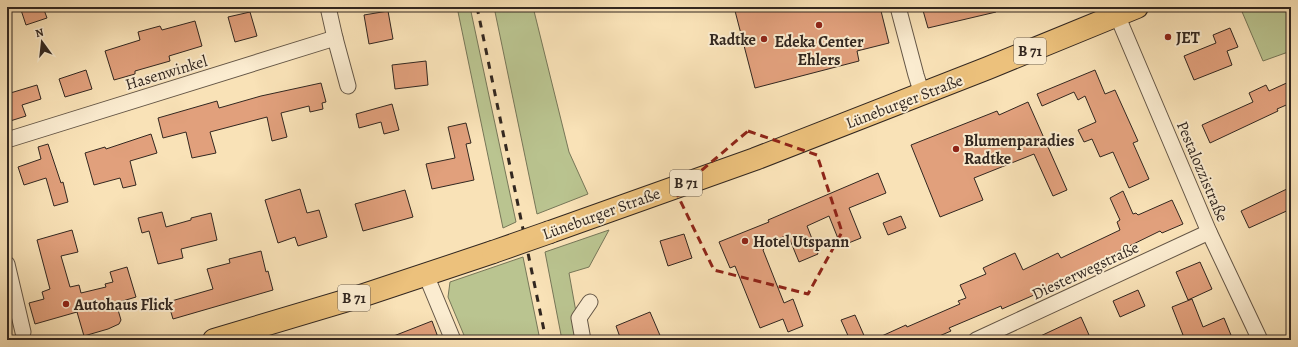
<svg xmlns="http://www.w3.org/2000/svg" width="1298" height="347" viewBox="0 0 1298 347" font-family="Alegreya,serif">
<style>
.green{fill:#bac490;stroke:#767658}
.building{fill:#e1a07c;stroke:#322720}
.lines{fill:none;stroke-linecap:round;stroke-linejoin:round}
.street-casing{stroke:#645646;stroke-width:17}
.primary-casing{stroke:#322720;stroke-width:24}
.street{stroke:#fbecd0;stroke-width:15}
.primary{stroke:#ecc17c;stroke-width:22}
.rail{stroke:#322720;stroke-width:3;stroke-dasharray:7 7;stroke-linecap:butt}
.primary-bridge-casing{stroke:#322720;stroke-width:24;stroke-linecap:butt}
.primary-bridge{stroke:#ecc17c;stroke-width:22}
.marked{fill:none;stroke:#8f2418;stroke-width:3;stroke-dasharray:8 5;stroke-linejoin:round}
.poi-dot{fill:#8f2418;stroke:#fbecd0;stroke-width:1.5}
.labels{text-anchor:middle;stroke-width:4;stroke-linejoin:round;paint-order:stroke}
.shield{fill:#fbecd0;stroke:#6e6255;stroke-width:1}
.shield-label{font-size:15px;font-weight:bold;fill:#322720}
.poi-label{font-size:16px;font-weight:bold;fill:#322720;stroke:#fbecd0;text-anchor:start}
.street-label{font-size:16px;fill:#322720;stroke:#fbecd0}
</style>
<rect width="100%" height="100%" fill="#f9e2b7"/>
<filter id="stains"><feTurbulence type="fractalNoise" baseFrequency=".005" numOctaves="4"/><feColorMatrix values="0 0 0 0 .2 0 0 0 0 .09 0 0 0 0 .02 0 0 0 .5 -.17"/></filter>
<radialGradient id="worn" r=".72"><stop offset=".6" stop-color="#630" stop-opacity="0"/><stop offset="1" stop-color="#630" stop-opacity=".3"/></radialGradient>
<g class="green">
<path d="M457,7H470L516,222L503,228Z"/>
<path d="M494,7H533L569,152L588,194L537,214Z"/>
<path d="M1240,7H1291V51L1263,61Z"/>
<path d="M609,230L589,267L569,273L581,340H562L545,252Z"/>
<path d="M523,257L540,340H466L448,297L450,282Z"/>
</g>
<g class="building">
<path d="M20,7H43L47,18L26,25Z"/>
<path d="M734,7H880L889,43L857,51L859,61L755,88Z"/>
<path d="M922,7H995L996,12L928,28Z"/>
<path d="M388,11L393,39L369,44L364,15Z"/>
<path d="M250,12L257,36L235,42L228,17Z"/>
<path d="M195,21L202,46L169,56L170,61L135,71V74L114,80L105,51L140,40L138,32L160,26L162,30Z"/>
<path d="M1230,28L1238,47L1227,51L1232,65L1194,80L1184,56L1216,43L1213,35Z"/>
<path d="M426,61L428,85L395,89L392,65Z"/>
<path d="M86,70L92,89L65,97L59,79Z"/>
<path d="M1095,70L1105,94L1115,90L1138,141L1133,143L1149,179L1129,188L1113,152L1100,157L1092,139L1084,142L1078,130L1096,122L1085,96L1078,100L1074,92L1042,106L1037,94Z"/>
<path d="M1291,81V103L1277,109L1278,111L1210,143L1202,125L1253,102L1249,93L1266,85L1269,91Z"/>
<path d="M321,83L326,102L322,103L323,109L310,112L309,106L281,113L287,137L272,141L267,117L210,132L216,153L192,158L186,132L163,138L158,118L217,101L219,108L261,96Z"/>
<path d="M37,85L41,99L22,105L26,116L7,122V94Z"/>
<path d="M1028,102L1067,190L1053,196L1034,154L974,178L983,200L940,217L911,145L997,111L999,115Z"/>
<path d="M392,104L399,130L384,134L381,122L359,128L356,114Z"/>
<path d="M466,123L471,143L466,144L474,180L432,189L426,164L455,158L448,127Z"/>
<path d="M151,134L157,153L130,161L136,185L123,188L120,178L94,185L85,153L105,147L106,149Z"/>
<path d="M48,144L61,183L63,182L68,202L54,206L46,178L24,185L18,167L41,159L38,147Z"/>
<path d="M878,173L886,193L849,208L861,238L841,246L829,216L807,226L818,254L799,262L788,235L770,242L763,250L784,303L793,299L803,326L788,332L783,319L760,328L735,266L730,268L719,242L769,222L768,220Z"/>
<path d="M1291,187V209L1249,228L1241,211Z"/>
<path d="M300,189L307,213L319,210L327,237L298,246L295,237L278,243L265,200Z"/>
<path d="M405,190L413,217L363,231L355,204Z"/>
<path d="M1123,191L1133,214L1136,213L1138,215L1172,200L1183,224L1162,233L1160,231L1115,253L1116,255L1033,293L1034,295L1002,309L1001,306L949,328L951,331L930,340H873L906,325L907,327L960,304L958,301L966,298L960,285L986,274L983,268L1015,253L1023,270L1058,253L1061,258L1120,230L1117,222L1120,220L1110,198Z"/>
<path d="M162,212L166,227L191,220V218L211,213L217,240L181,249L183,258L158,264L149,231L142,233L138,218Z"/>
<path d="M901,216L906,228L888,235L883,223Z"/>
<path d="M72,230L78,252L61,256L70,287L79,285L81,293L106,287L105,284L113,282L110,272L127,267L136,297L116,303L121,320L119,324L108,329L84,336L77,312L35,324L29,303L44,299L42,292L50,289L37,240Z"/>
<path d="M684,234L692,258L668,266L660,241Z"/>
<path d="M261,251L266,272L268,271L273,290L173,319L168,302L213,289L207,269L230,263L229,259Z"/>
<path d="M1200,262L1212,289L1188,300L1176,272Z"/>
<path d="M1138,290L1145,306L1120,317L1113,301Z"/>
<path d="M1192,299L1203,327L1224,318L1233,340H1172L1183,335L1172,307Z"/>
<path d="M650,312L662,340H621L616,326Z"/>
<path d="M855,315L866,340H850L841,320Z"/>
<path d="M1081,317L1089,335L1077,340H1032Z"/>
<path d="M432,321L439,340H386V339Z"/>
</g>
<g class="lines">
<defs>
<g id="street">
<path d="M328,7L335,38L348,86"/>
<path d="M898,7L916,75L922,94"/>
<path d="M1117,15L1209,232L1260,340"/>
<path d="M7,140L335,38"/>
<path d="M7,264L23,332"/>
<path d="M426,275L453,340"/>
<path d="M583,340L579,318L590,302"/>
<path d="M976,340L1209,232"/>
</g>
<g id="primary">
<path d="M550,232L755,159L988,68L1137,7"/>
<path d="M214,340L358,297L493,252"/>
</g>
</defs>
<use href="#street" class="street-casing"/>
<use href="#primary" class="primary-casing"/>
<use href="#street" class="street"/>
<use href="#primary" class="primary"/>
<path class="rail" d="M477,7L546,340"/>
<defs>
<path id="primary-bridge" d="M493,252L550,232"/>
</defs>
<use href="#primary-bridge" class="primary-bridge-casing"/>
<use href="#primary-bridge" class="primary-bridge"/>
</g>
<path class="marked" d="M748,131L817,155L842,232L808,294L714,270L676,192Z"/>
<g class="poi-dot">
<circle cx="819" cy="25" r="4"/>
<circle cx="1168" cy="37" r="4"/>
<circle cx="764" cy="39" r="4"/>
<circle cx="956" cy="149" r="4"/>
<circle cx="745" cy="241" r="4"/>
<circle cx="66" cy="304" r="4"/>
</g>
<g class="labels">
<g class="shield">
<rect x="1014" y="38" width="32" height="26" rx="3"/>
<rect x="670" y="170" width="32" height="26" rx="3"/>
<rect x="338" y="285" width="32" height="26" rx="3"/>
</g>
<g class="shield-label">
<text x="1030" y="56">B 71</text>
<text x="686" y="188">B 71</text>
<text x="354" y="303">B 71</text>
</g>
<g class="poi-label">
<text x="1176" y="43">JET</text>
<text x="756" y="45" text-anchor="end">Radtke</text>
<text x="819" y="47" text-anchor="middle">Edeka Center<tspan x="819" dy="18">Ehlers</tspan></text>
<text x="964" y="146">Blumenparadies<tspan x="964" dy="18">Radtke</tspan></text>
<text x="753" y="247">Hotel Utspann</text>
<text x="74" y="310">Autohaus Flick</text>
</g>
<g class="street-label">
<text transform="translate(166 72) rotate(-17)" y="6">Hasenwinkel</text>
<text transform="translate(904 101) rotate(-21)" y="6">Lüneburger Straße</text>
<text transform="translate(1203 171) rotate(67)" y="6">Pestalozzistraße</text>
<text transform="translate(601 213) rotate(-20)" y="6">Lüneburger Straße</text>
<text transform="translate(1085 270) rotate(-25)" y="6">Diesterwegstraße</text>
</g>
</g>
<rect width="1298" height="347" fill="none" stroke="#f9e2b7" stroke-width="24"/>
<rect x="8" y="8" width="1282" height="331" fill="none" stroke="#322720" stroke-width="2"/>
<rect x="12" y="12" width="1274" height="323" fill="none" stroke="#322720"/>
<g transform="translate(42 42) rotate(345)" stroke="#fbecd0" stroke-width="3" paint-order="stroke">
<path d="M0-3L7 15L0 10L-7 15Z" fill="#322720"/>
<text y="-6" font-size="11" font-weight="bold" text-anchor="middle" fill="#322720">N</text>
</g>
<rect width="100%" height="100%" filter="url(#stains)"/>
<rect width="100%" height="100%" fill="url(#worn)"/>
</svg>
